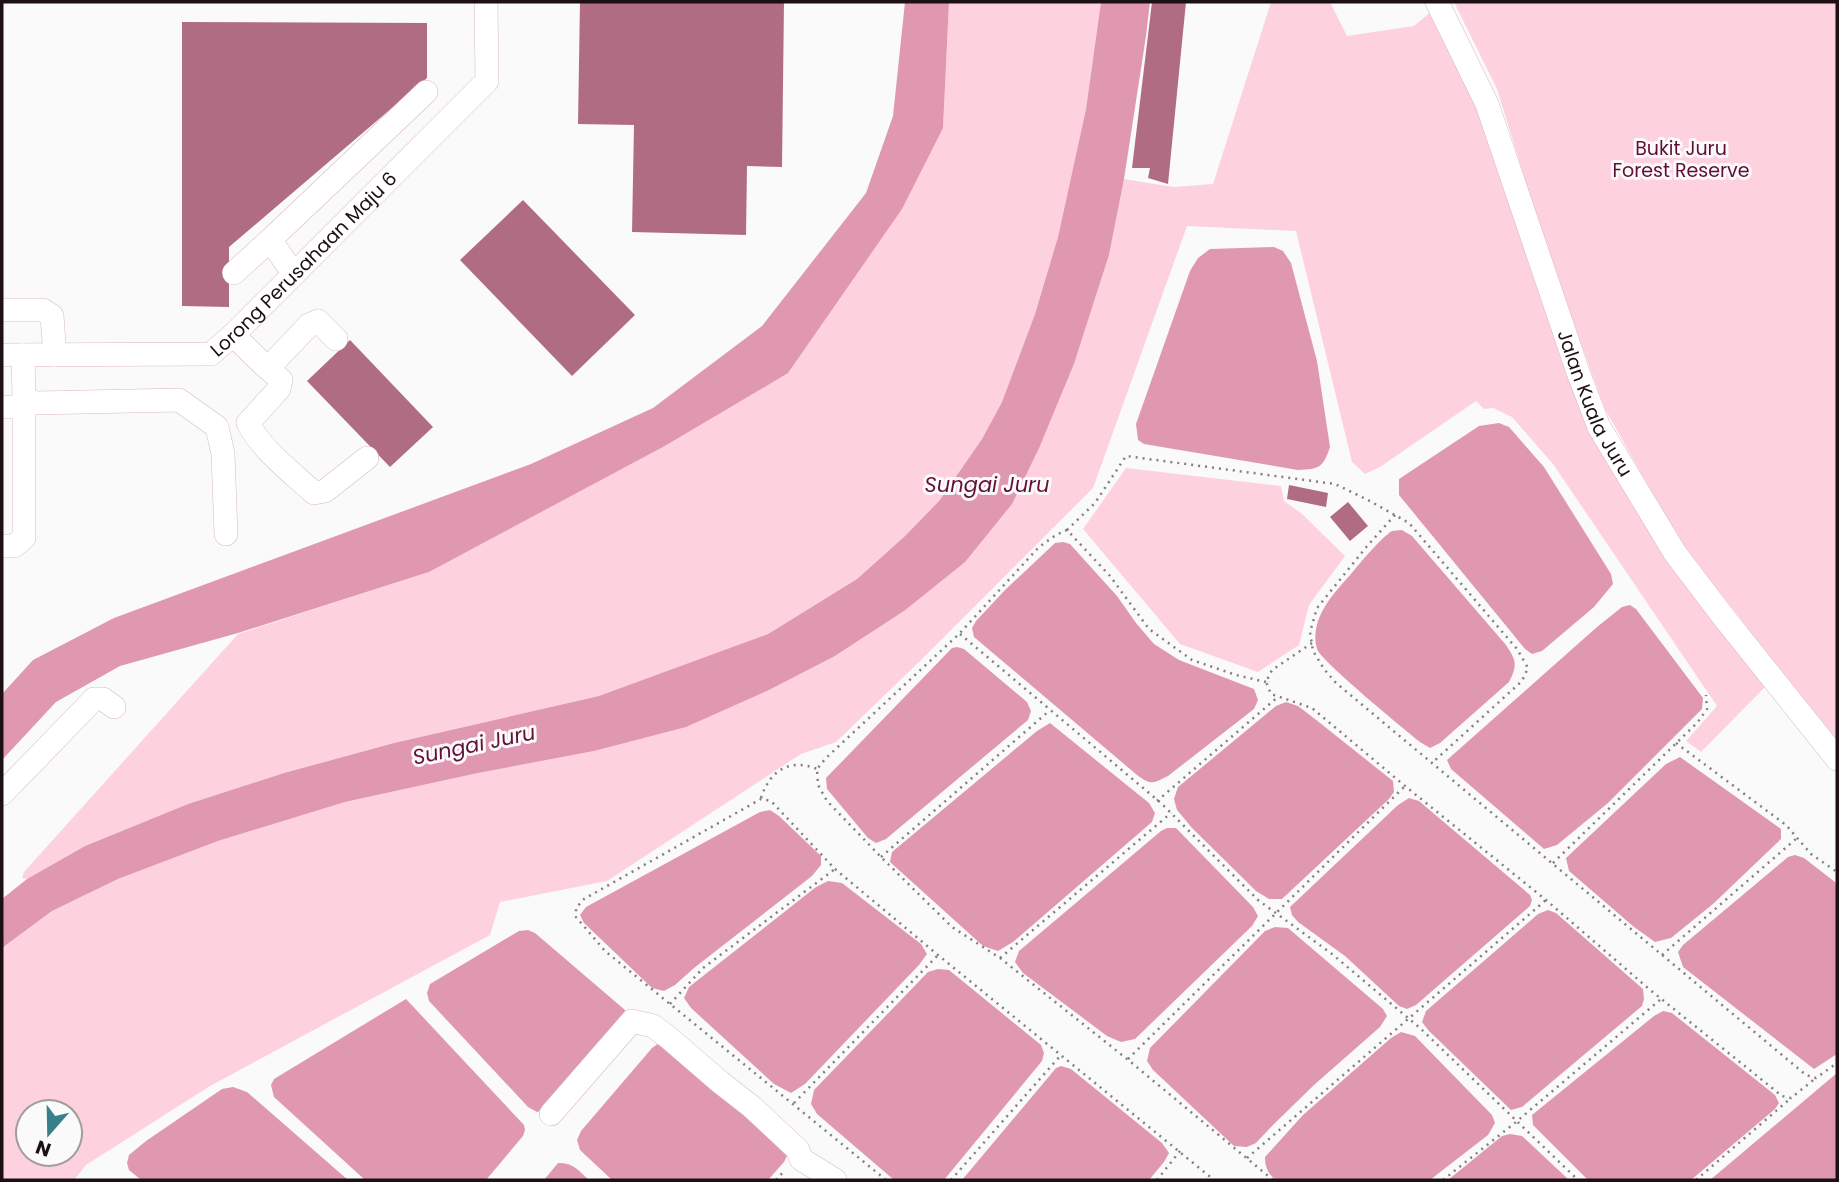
<svg xmlns="http://www.w3.org/2000/svg" width="1839" height="1182" viewBox="0 0 1839 1182" font-family="Poppins,sans-serif">
<style>
.green{fill:#fed1df;fill-rule:evenodd}
.water{fill:#e098b0}
.building{fill:#b06c83}
.lines{fill:none;stroke-linecap:round;stroke-linejoin:round}
.minor-casing{stroke:#d9b8c2;stroke-width:24}
.path{stroke:#847e80;stroke-width:2.5;stroke-dasharray:2 5;stroke-linecap:butt}
.minor{stroke:#fff;stroke-width:23}
.labels{text-anchor:middle;stroke-width:6;stroke-linejoin:round;paint-order:stroke}
.park-label{font-size:19px;fill:#620d36;stroke:#fafafa}
.street-label{font-size:19px;fill:#1c1014;stroke:#fafafa}
.water-label{font-size:21px;font-style:italic;fill:#630f36;stroke:#fafafa}
</style>
<rect width="100%" height="100%" fill="#fafafa"/>
<g class="green">
<path d="M949,2H1101L1086,109L1058,237L1035,314L1002,402L982,439L939,501L905,536L857,579L768,634L680,668L599,696L394,743L284,773L188,804L85,846L27,879L22,878L24,872L238,634L429,572L663,447L943,128Z"/>
<path d="M1271,2H1330L1347,36L1414,26L1433,10L1479,110L1593,433L1667,562L1766,686L1701,752L1686,741L1717,706L1553,464L1512,417L1493,408L1484,409L1476,401L1380,467L1365,474L1352,462L1296,231L1187,226L1093,488L920,661L836,742L801,754L607,881L500,902L490,935L210,1086L86,1165L74,1180H2V948L52,911L118,879L218,841L345,802L478,773L594,751L769,690L835,656L904,611L1040,446L1074,364L1109,255L1124,179L1173,187L1213,184ZM28,1112H70V1154H28Z"/>
<path d="M1454,2H1837V748L1803,705L1747,627L1678,539L1605,409L1548,254L1497,89Z"/>
<path d="M1126,468L1281,486L1284,501L1301,513L1345,556L1309,605L1299,645L1258,672L1180,644L1083,529Z"/>
</g>
<g class="water">
<path d="M905,2H949L943,128L902,209L788,373L663,447L429,572L238,633L120,666L56,702L2,760V694L33,660L114,618L531,464L653,408L762,326L866,193L893,116Z"/>
<path d="M1101,2H1150L1146,36L1124,179L1109,255L1074,364L1040,446L1012,504L965,562L904,611L835,656L769,690L686,727L594,751L478,773L345,802L218,841L118,879L52,911L2,948V899L27,879L85,846L188,804L284,773L394,743L599,696L768,634L857,579L905,536L939,501L982,439L1002,402L1035,314L1058,237L1086,109Z"/>
<path d="M1274,247L1283,251L1291,263L1317,361L1330,447C1323,468 1319,469 1298,470L1144,444L1138,440L1136,424L1190,271L1198,258L1210,249Z"/>
<path d="M1499,423L1509,427L1544,467L1611,574L1613,584L1594,607L1542,651L1532,654L1525,649L1399,495V479L1479,426Z"/>
<path d="M1402,530L1412,536L1506,645C1516,660 1518,665 1509,682L1440,743L1430,748L1420,742C1404,729 1321,661 1317,649C1309,619 1333,594 1351,574C1359,564 1382,537 1392,531C1393,531 1401,530 1402,530Z"/>
<path d="M1063,542L1070,544L1117,596L1136,623L1154,644L1179,660L1254,689L1258,700L1254,709L1168,776C1154,783 1151,786 1137,775L974,637L972,628L976,621L1005,590L1055,543Z"/>
<path d="M1630,605L1636,609L1703,698L1702,709L1608,803L1557,845L1544,849L1451,769L1447,760L1597,627L1622,607Z"/>
<path d="M957,647L964,649L1027,702L1031,711L1028,720L886,839L876,843L868,838L827,789L826,778L952,648Z"/>
<path d="M1286,702L1298,706L1315,719L1393,781L1394,792L1389,799L1282,899H1269L1256,891L1192,828L1177,810L1174,799L1178,787L1276,706Z"/>
<path d="M1050,723L1149,803L1155,813L1152,822L1013,942L998,951L983,946L890,862L892,852L1037,731Z"/>
<path d="M1680,757L1781,829V839L1713,904L1671,938L1655,942L1634,927L1569,871L1566,858L1666,764Z"/>
<path d="M1409,798L1419,801L1530,895L1532,900L1530,906L1416,1005L1407,1009L1399,1006L1345,956L1298,922L1292,915L1290,907L1398,805Z"/>
<path d="M770,810L779,816L821,856V865L812,876L694,968L675,985L664,991L652,988L584,923L580,915L586,907L760,812Z"/>
<path d="M1167,828H1176L1253,907L1258,916L1252,926L1135,1039L1121,1042L1107,1036L1023,973L1015,962L1019,951L1161,831Z"/>
<path d="M1795,855L1804,858L1835,882L1837,887V1054L1814,1069L1683,967L1678,952L1683,945L1788,857Z"/>
<path d="M828,881L842,883L921,944L927,954L919,965L805,1084L791,1093L774,1084L691,1008L684,998L689,987L816,887Z"/>
<path d="M1548,910L1556,913L1643,989L1644,999L1642,1006L1522,1107L1511,1110L1429,1031L1422,1022L1426,1011L1538,914Z"/>
<path d="M1275,927L1288,928L1383,1009L1387,1016L1380,1027L1314,1085L1274,1124L1256,1143L1247,1147L1234,1146L1153,1070L1147,1061L1150,1048L1265,931Z"/>
<path d="M528,930L535,933L625,1010L624,1015L547,1108L537,1112L528,1107L429,1001L427,993L430,984L519,931Z"/>
<path d="M938,969L949,970L1041,1045L1044,1053L1042,1061L944,1180H894L817,1114L811,1104L814,1090L928,972Z"/>
<path d="M406,999L524,1125L525,1130L523,1136L486,1180H365L274,1097L271,1085L274,1079Z"/>
<path d="M1663,1011L1672,1013L1775,1095L1779,1103L1775,1109L1691,1180H1588L1533,1125L1532,1115L1654,1016Z"/>
<path d="M1401,1032L1415,1036L1492,1115L1495,1123L1488,1135L1430,1180H1276C1268,1174 1265,1167 1265,1157L1303,1115L1391,1038Z"/>
<path d="M659,1043L667,1046L788,1154L784,1162L768,1180H612L580,1150L577,1140L581,1131L652,1048Z"/>
<path d="M1061,1066L1071,1069L1162,1143L1169,1153L1164,1162L1149,1180H962L1056,1068Z"/>
<path d="M1837,1073V1180H1710Z"/>
<path d="M233,1087L247,1092L348,1180H141L129,1170L127,1163L129,1155L146,1141L222,1089Z"/>
<path d="M1510,1134L1522,1136L1569,1180H1448L1502,1136Z"/>
<path d="M558,1163C573,1162 579,1171 589,1180H544Z"/>
</g>
<g class="building">
<path d="M580,2H784L782,167L747,166L746,235L632,232L634,125L578,124Z"/>
<path d="M1152,2H1186L1168,184L1148,178L1150,168H1132Z"/>
<path d="M182,22L427,23V78L229,247V307L182,306Z"/>
<path d="M523,200L635,315L572,376L460,260Z"/>
<path d="M350,340L433,427L390,467L307,381Z"/>
<path d="M1289,485L1328,493L1326,507L1287,499Z"/>
<path d="M1348,502L1368,526L1350,541L1330,517Z"/>
</g>
<g class="lines">
<defs>
<g id="minor">
<path id="s1" d="M1437,2L1487,104L1578,372L1599,427L1675,553L1722,615L1837,759"/>
<path d="M234,273L270,240"/>
<path d="M294,274L270,240L426,92"/>
<path d="M2,310H43L52,316L55,355"/>
<path d="M233,335L263,364H272L309,325L318,321L336,339"/>
<path id="s2" d="M2,355L211,354L233,335L487,81L486,2"/>
<path d="M23,355L24,398L36,403L179,400L217,427L223,454L226,534"/>
<path d="M263,364L281,380L279,389L248,423C261,449 292,473 314,493L325,491L367,458"/>
<path d="M2,407H24"/>
<path d="M2,546H14L24,538V398"/>
<path d="M2,794L94,699H103L114,707"/>
<path d="M551,1114L632,1021L653,1026L669,1038L720,1082L752,1107L798,1150L801,1159L835,1180"/>
</g>
</defs>
<use href="#minor" class="minor-casing"/>
<g class="path">
<path d="M1395,515L1368,545L1317,608L1310,632L1313,651L1324,669L1336,683L1806,1075L1816,1078L1837,1063"/>
<path d="M1067,530L1056,535L1039,547L959,634L826,758L817,769L818,785L827,801L881,857L952,927L1000,958L1127,1059L1273,1180"/>
<path d="M960,634L1161,803L1258,900L1332,954L1420,1028L1578,1180"/>
<path d="M1312,643L1272,670L1266,682L1271,694L1312,708L1405,786L1546,900L1649,989L1782,1096L1791,1098L1816,1078"/>
<path d="M1266,682L1236,675L1192,660L1149,629L1110,576L1067,530L1095,503L1126,456L1335,484L1368,500L1409,523L1517,649L1528,668L1522,681L1432,763"/>
<path d="M1676,743L1786,825L1811,854L1837,872"/>
<path d="M761,798C770,770 790,758 817,769"/>
<path d="M1157,801L1279,696"/>
<path d="M881,857L1049,711"/>
<path d="M1553,863L1697,723L1707,709L1706,695"/>
<path d="M1662,955L1797,838"/>
<path d="M1000,958L1171,813"/>
<path d="M670,1004L703,968L835,869"/>
<path d="M1128,1059L1405,786"/>
<path d="M794,1103L938,955"/>
<path d="M1247,1158L1546,900"/>
<path d="M776,1180L785,1170"/>
<path d="M886,1180L605,951L576,917V908L584,899L761,799L771,801L835,869L938,955L1214,1180"/>
<path d="M951,1180L1061,1055"/>
<path d="M1157,1180L1180,1151"/>
<path d="M1443,1180L1516,1122L1661,999"/>
<path d="M1696,1180L1791,1098"/>
</g>
<use href="#minor" class="minor"/>
</g>
<g class="labels">
<g class="park-label">
<text x="1681" y="155">Bukit Juru<tspan x="1681" dy="22">Forest Reserve</tspan></text>
</g>
<g class="street-label">
<text dy="7" stroke="none"><textPath href="#s2" startOffset="338">Lorong Perusahaan Maju 6</textPath></text>
<text dy="7" stroke="none"><textPath href="#s1" startOffset="432">Jalan Kuala Juru</textPath></text>
</g>
<g class="water-label">
<text x="987" y="492">Sungai Juru</text>
<text transform="translate(474 745) rotate(-12)" y="7">Sungai Juru</text>
</g>
</g>
<rect width="1839" height="1182" fill="none" stroke="#1c1014" stroke-width="7"/>
<g transform="translate(49 1133) rotate(200)"><circle r="33" fill="#fafafa" stroke="#a19c9e" stroke-width="2"/>
<path d="M0-5L12 26L0 18L-12 26Z" fill="#39808a"/>
<text y="-10" font-size="19" font-weight="bold" text-anchor="middle" fill="#1c1014">N</text>
</g>
</svg>
